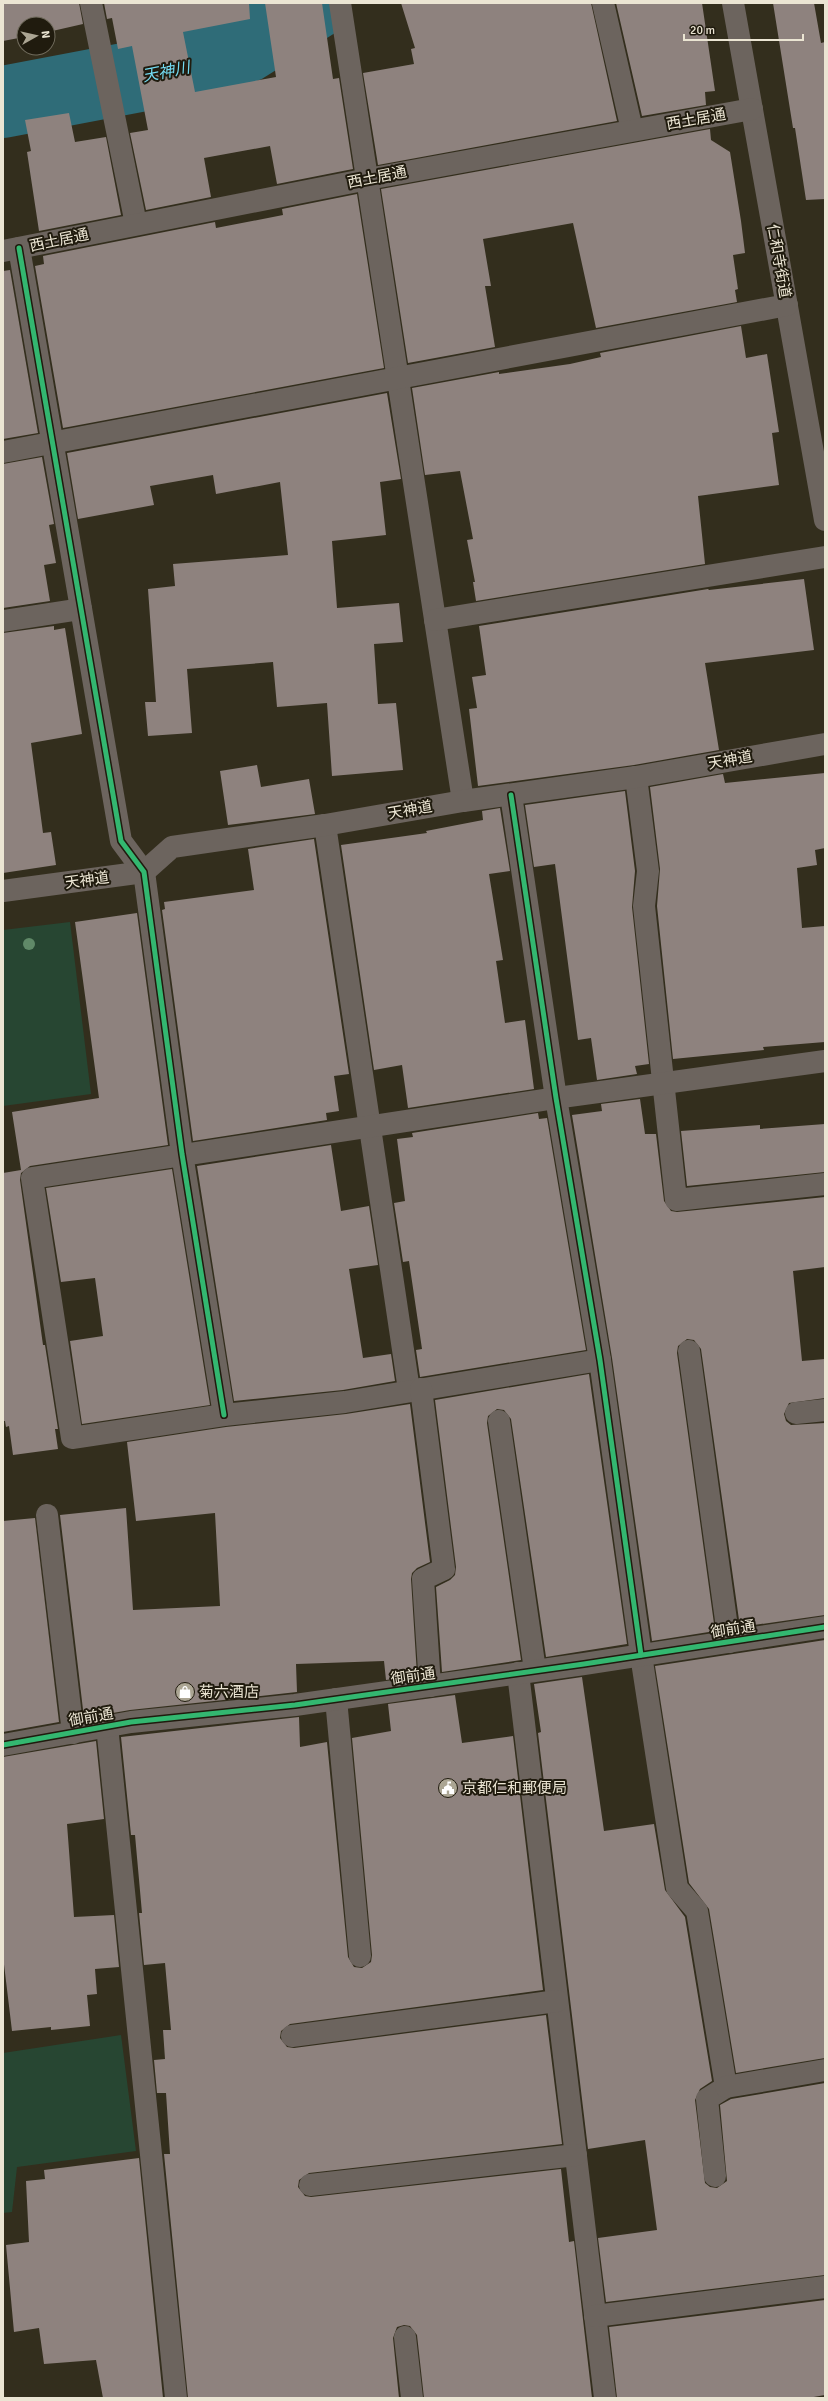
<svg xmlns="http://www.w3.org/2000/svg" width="828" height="2401" viewBox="0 0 828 2401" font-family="Signika,'Noto Sans JP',sans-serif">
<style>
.green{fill:#274632}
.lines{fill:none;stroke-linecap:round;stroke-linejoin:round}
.river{stroke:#2f6c78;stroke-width:72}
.building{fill:#8e827e}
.minor{stroke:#6c645e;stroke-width:22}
.cycleway-casing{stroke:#201b0e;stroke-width:8}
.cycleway{stroke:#33b770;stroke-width:5}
.tree{fill:#608968}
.labels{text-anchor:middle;stroke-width:4;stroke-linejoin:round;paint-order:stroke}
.street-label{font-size:15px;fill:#ebe5d3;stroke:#201b0e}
.poi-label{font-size:15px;fill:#ebe5d3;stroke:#201b0e;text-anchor:start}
.water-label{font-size:16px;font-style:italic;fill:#73daf1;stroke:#201b0e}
</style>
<rect width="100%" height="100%" fill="#332e1d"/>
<g class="green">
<path d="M70,922L91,1094L3,1106V930Z"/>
<path d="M121,2035L136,2151L17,2167L12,2212L3,2213V2053Z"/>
</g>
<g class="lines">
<path class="river" d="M3,102L208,63L245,47L315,3"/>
</g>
<g class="building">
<path d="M3,3H79L83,24L48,32V24H24V37L3,41Z"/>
<path d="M104,3H249L250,19L183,32L195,92L276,77L265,3H322L333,79L339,78L353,169L277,184L270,146L204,158L211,197L146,210L130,133L148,130L132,46L118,49L112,18L107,19Z"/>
<path d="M401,3H591L617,121L378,165L363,73L414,64L411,49L415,48Z"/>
<path d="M616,3H702L715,91L705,92L706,105L642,116Z"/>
<path d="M773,3H814L821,43L825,42V199L806,200L795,128H793Z"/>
<path d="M69,113L75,142L106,137L121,215L39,231L27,152L31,151L25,120Z"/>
<path d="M710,129L711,140L730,152L741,221L745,253L733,255L738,289L735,290L737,302L596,328L573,223L483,239L491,286H485L495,347L408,363L381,189Z"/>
<path d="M357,194L384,368L63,428L35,266L44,264L43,256L215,222L216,228L283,215L282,209Z"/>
<path d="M10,270L38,433L3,439V271Z"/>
<path d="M741,326L746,358L767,354L779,432L772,433L779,485L698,496L705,564L476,601L473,582H475L467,540L473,539L460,471L425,475L412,388L499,372V374L570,364L601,357L600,353Z"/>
<path d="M387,393L401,479L380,482L386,535L332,541L337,608L399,603L403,642L374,644L378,704L396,703L403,770L332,776L327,703L277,707L273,662L187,669L192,733L148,736L145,702H156L148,589L175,586L173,564L288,555L280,482L216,494L213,475L150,486L154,505L78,519L67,453Z"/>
<path d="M42,457L54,524L49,525L56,563L44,565L50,601L3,608V464Z"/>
<path d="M804,579L814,650L705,663L719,750L634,765L478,786L469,709L477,708L472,677L486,675L479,626L708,589L709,590Z"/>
<path d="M54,626V630L65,628L82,734L31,743L43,833L51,832L56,865L3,873V633Z"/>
<path d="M257,765L261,787L309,779L315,814L228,825L220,771Z"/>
<path d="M825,773V848L815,850L817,865L797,868L802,928L825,926V1042L763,1047L764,1050L673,1059L657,906L660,869L650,787L723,774L725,783Z"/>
<path d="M625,791L635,871L632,907L649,1064L635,1066L637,1074L597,1080L591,1038L578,1040L555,864L534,867L525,805Z"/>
<path d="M500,808L510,871L489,874L503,960L496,961L505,1023L525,1020L534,1089L408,1108L402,1065L374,1070L341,845L427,833L426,831L483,820L482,811Z"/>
<path d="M314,839L349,1074L334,1076L339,1111L326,1113L327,1120L193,1141L162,910L165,909L164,902L254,890L248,849Z"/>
<path d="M137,913L168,1145L30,1166L21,1173L20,1180L43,1345H45L58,1429H55L58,1449L13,1455L9,1426L6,1427L5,1421H3V1173L21,1170L12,1112L99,1098L75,922Z"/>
<path d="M640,1099L645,1134H656L664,1201L671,1211L677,1212L825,1197V1267L793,1271L802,1361L825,1359V1398L789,1403L784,1414L786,1421L791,1425L825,1423V1615L740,1627L701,1349L694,1340L687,1339L678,1346L677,1353L715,1631L652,1641L612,1358L572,1115L602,1111L601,1104Z"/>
<path d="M538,1113L539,1119L547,1118L586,1350L420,1377L416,1350L422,1349L409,1261L403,1262L394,1203L405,1201L397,1139L413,1137L412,1133Z"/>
<path d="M825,1124V1172L687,1186L681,1131L760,1125V1129Z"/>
<path d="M331,1145L341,1211L369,1206L378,1265L349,1269L363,1358L391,1354L395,1381L343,1390L234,1401L197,1166Z"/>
<path d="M172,1169L210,1405L82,1424L70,1341L103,1336L95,1278L61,1282L46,1188Z"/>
<path d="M589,1374L627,1644L546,1657L511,1419L504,1410L497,1409L488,1416L487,1423L521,1660L442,1672L436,1587L450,1580L455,1575L456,1567L435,1400Z"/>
<path d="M410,1404L430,1562L417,1568L412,1573L411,1579L417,1675L386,1680L384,1661L296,1664L297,1692L130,1710L84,1718L60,1515L126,1508L133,1610L220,1606L215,1513L136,1521L127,1442L226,1427L346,1414Z"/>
<path d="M35,1518L59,1722L3,1732V1521Z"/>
<path d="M825,1640V2058L736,2073L709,1909L689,1883L655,1666Z"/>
<path d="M582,1677L604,1831L654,1824L665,1890L685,1917L712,2081L700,2089L695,2100L705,2183L710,2187L717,2188L727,2181L720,2105L731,2099L825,2083V2275L606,2302L598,2238L657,2230L645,2140L588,2149L538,1733L541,1732L534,1684Z"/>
<path d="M455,1695L462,1743L513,1736L543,1990L290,2024L281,2031L280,2038L287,2047L294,2048L546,2015L562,2144L309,2173L299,2180L298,2187L305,2196L311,2197L561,2169L569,2242L574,2241L592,2398H424L417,2335L410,2326L404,2325L397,2327L393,2338L399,2398H188L164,2154H170L166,2093H157L154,2060L165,2059L163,2030H171L165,1963L144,1965L139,1913H142L135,1835H131L121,1737L299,1717L300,1747L327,1742L348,1957L354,1967L362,1968L371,1962L372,1955L352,1738L391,1731L388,1704Z"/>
<path d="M96,1741L104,1819L67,1824L74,1917L114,1915L119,1967L95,1969L97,1994L87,1995L90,2026L51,2030V2027L12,2031L3,1956V1757Z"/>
<path d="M139,2158L163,2398H103L96,2360L44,2364L39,2328L14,2332L6,2245L29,2242L26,2181L45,2179L44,2170Z"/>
<path d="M825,2300V2395L808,2398H617L609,2327Z"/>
</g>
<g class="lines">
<g class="minor">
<path d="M91,3L136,224"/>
<path d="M340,3L463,801"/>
<path d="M603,3L632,130"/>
<path d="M733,3L825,520"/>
<path d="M19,248L121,841L144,872L182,1154L224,1415"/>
<path d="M3,251L368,179L752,109"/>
<path d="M3,452L787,305"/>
<path d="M435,620L825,557"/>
<path d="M3,621L81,609"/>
<path d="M636,777L648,871L644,906L676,1200L825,1184"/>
<path d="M511,795L556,1098L600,1360L641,1655L677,1888L697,1911L726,2087L707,2099L715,2176"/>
<path d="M325,825L409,1390"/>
<path d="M3,891L144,872L172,847L325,825L463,801L636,777L825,744"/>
<path d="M689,1351L729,1642"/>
<path d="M600,1360L345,1402L224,1415L72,1438L32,1178L556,1098L825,1061"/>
<path d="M421,1389L444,1569L423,1579L430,1686"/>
<path d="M796,1413L825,1410"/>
<path d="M499,1421L535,1670"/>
<path d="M47,1515L73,1733"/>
<path d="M518,1673L605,2398"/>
<path d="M336,1699L360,1956"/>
<path d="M107,1726L176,2398"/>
<path d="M3,1745L131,1722L295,1705L584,1664L825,1627"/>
<path d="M292,2036L557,2001"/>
<path d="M726,2087L825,2070"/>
<path d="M310,2185L576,2155"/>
<path d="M595,2316L825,2287"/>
<path d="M405,2337L412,2398"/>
</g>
<defs>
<g id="cycleway">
<path d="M19,248L121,841L144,872L182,1154L224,1415"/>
<path d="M511,795L556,1098L600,1360L641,1655"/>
<path d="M3,1745L131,1722L295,1705L584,1664L825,1627"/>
</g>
</defs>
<use href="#cycleway" class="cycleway-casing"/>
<use href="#cycleway" class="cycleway"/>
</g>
<circle class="tree" cx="29" cy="944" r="6"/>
<defs>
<symbol id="shop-disc" viewBox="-11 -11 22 22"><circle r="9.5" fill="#aba593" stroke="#201b0e"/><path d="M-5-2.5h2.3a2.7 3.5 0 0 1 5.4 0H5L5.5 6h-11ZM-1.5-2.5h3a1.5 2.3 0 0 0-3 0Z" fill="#fff"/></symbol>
<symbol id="civic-disc" viewBox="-11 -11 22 22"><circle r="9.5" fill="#aba593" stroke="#201b0e"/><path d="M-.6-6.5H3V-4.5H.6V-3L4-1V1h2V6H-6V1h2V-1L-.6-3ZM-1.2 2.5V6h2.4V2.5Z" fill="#fff"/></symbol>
</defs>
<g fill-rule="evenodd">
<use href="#shop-disc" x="174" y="1681" width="22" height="22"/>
<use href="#civic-disc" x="437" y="1777" width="22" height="22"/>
</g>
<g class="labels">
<g class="street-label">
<text transform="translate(696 119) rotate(-10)" y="5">西土居通</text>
<text transform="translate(377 177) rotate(-11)" y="5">西土居通</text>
<text transform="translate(59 240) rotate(-12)" y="5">西土居通</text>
<text transform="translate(779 261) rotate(80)" y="5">仁和寺街道</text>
<text transform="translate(730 760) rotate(-10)" y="5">天神道</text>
<text transform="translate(410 810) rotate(-10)" y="5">天神道</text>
<text transform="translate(87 880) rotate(-8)" y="5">天神道</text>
<text transform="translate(733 1629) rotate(-9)" y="5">御前通</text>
<text transform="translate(413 1676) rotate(-8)" y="5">御前通</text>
<text transform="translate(91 1717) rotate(-10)" y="5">御前通</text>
</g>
<g class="poi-label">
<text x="199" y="1697">菊六酒店</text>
<text x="462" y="1793">京都仁和郵便局</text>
</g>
<g class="water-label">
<text transform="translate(166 71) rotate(-11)" y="6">天神川</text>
</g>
</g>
<rect width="828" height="2401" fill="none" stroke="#ebe5d3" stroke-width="8"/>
<g transform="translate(36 36) rotate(82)"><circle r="19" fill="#201b0e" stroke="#716c5d"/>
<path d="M0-3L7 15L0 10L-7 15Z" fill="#aba593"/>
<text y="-6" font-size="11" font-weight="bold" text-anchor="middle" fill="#ebe5d3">N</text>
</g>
<path d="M684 34v6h119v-6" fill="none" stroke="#ebe5d3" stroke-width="2"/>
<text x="690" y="34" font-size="12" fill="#ebe5d3" stroke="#201b0e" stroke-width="3" paint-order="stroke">20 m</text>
</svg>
